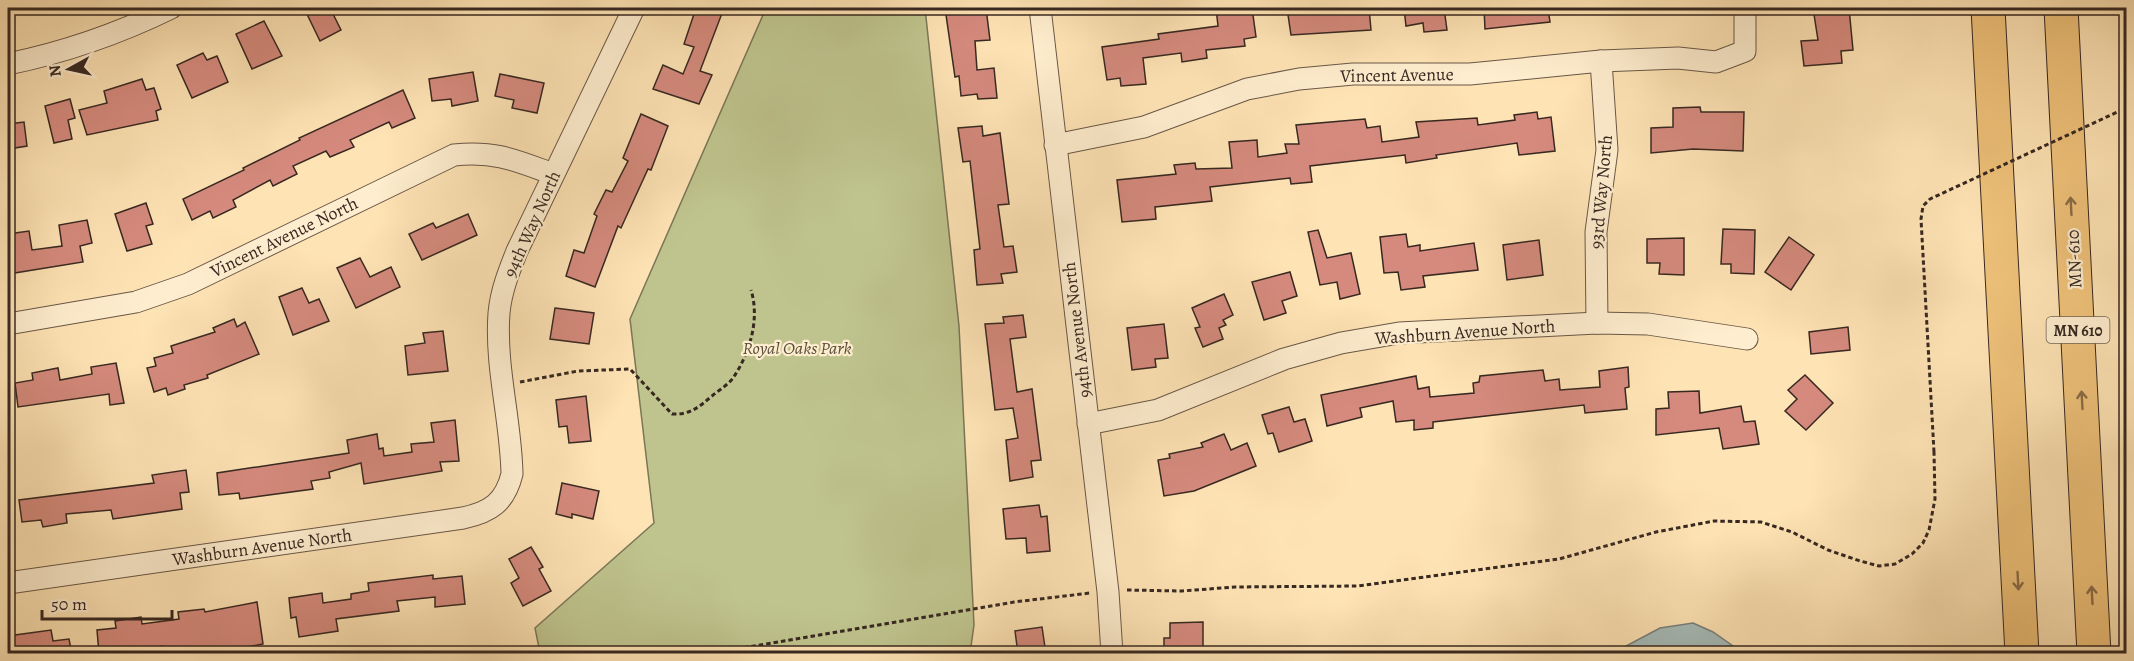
<svg xmlns="http://www.w3.org/2000/svg" width="2134" height="661" viewBox="0 0 2134 661" font-family="Alegreya,serif">
<style>
.green{fill:#bfc48e;stroke:#7b7658;stroke-width:1.5}
.water{fill:#a5bbb8;stroke:#79807c;stroke-width:1.5}
.building{fill:#d58a7d;stroke:#372821;stroke-width:1.5}
.lines{fill:none;stroke-linecap:round;stroke-linejoin:round}
.street-casing{stroke:#695746;stroke-width:23}
.highway-casing{stroke:#372821;stroke-width:35}
.path{stroke:#372821;stroke-width:3;stroke-dasharray:4.5 3;stroke-linecap:butt}
.street{stroke:#feedce;stroke-width:21}
.highway{stroke:#efc27a;stroke-width:33}
.path-bridge{stroke:#372821;stroke-width:3;stroke-dasharray:4.5 3;stroke-linecap:butt}
.oneway{stroke:#8a6d49}
.labels{text-anchor:middle;stroke-width:4.5;stroke-linejoin:round;paint-order:stroke}
.shield{fill:#feedce;stroke:#736355;stroke-width:1.5}
.shield-label{font-size:16px;font-weight:bold;fill:#372821}
.street-label{font-size:18px;fill:#372821;stroke:#feedce}
.park-label{font-size:18px;font-style:italic;fill:#594f3c;stroke:#feedce}
</style>
<rect width="100%" height="100%" fill="#fee3b4"/>
<filter id="stains"><feTurbulence type="fractalNoise" baseFrequency=".00333" numOctaves="4"/><feColorMatrix values="0 0 0 0 .2 0 0 0 0 .09 0 0 0 0 .02 0 0 0 .5 -.17"/></filter>
<radialGradient id="worn" r=".72"><stop offset=".6" stop-color="#630" stop-opacity="0"/><stop offset="1" stop-color="#630" stop-opacity=".3"/></radialGradient>
<path class="green" d="M766,8H925L959,326L974,625L970,653H540L535,628L654,523L630,319Z"/>
<path class="water" d="M1693,623L1713,632L1743,653H1613L1660,628Z"/>
<g class="building">
<path d="M304,8H330L341,30L320,41Z"/>
<path d="M696,8H724L700,71L712,75L699,104L653,89L663,65L683,74L694,47L684,44Z"/>
<path d="M945,8H986L990,40L975,41L977,70L994,68L997,98L978,99L977,94L961,96L959,76L955,77Z"/>
<path d="M1216,8H1252L1256,37L1244,39L1245,46L1206,50L1207,58L1182,62L1181,53L1143,58L1146,84L1121,86L1120,78L1107,80L1102,47L1159,39L1158,34L1218,26Z"/>
<path d="M1287,8H1369L1371,30L1291,35Z"/>
<path d="M1404,8H1444L1447,30L1424,32L1423,23L1406,26Z"/>
<path d="M1484,8H1548L1550,22L1485,29Z"/>
<path d="M1813,8H1849L1853,50L1841,51L1842,63L1804,66L1801,41L1818,40Z"/>
<path d="M264,21L282,56L252,69L236,34Z"/>
<path d="M203,53L207,60L217,56L228,82L192,98L177,65Z"/>
<path d="M473,72L478,101L452,106L451,99L432,101L429,79Z"/>
<path d="M500,74L544,83L537,113L512,108L514,100L495,96Z"/>
<path d="M142,79L146,90L154,88L161,109L156,111L158,120L87,135L79,110L107,103L104,91Z"/>
<path d="M403,90L415,118L392,128L389,122L350,140L354,147L330,157L326,151L293,166L297,174L273,186L270,180L233,200L236,207L213,218L210,211L192,220L183,199L244,170L243,168L300,140L299,138Z"/>
<path d="M70,99L75,118L68,120L72,139L54,143L45,106Z"/>
<path d="M1700,107L1701,112H1744L1743,151L1693,149L1651,153V128L1673,127V108Z"/>
<path d="M1537,112L1538,119L1551,117L1555,151L1519,155L1517,143L1436,155L1437,158L1406,163L1405,155L1310,166L1312,182L1291,184L1290,178L1210,187L1212,201L1155,207L1156,219L1122,222L1117,180L1176,174L1174,165L1195,163L1196,169L1232,168L1229,142L1257,140L1258,157L1287,153L1285,144H1299L1296,125L1365,119L1367,128L1380,126L1382,142L1419,137L1416,122L1477,118L1478,125L1515,120L1514,115Z"/>
<path d="M641,114L668,126L651,170L648,169L621,228L618,226L595,287L566,276L574,250L584,253L597,216L594,214L606,190L612,192L628,161L623,158Z"/>
<path d="M24,122L27,146L8,149V124Z"/>
<path d="M982,126L983,136L1000,133L1009,204L998,205L1004,247L1013,246L1017,272L1001,274L1003,283L977,285L974,250L980,249L970,161L963,162L958,128Z"/>
<path d="M146,203L153,224L146,226L152,244L127,251L115,214Z"/>
<path d="M468,214L477,235L422,260L409,234L433,223L436,228Z"/>
<path d="M87,220L92,243L80,246L83,262L8,274V234L29,231L32,250L62,246L59,225Z"/>
<path d="M1723,229L1755,230L1754,274L1731,273V264H1721Z"/>
<path d="M1318,230L1327,258L1351,253L1360,294L1340,299L1337,282L1320,285L1308,232Z"/>
<path d="M1406,234L1408,247L1420,245V251L1474,243L1478,270L1423,276L1425,287L1401,290L1398,272L1384,273L1380,237Z"/>
<path d="M1789,237L1814,255L1791,290L1765,272Z"/>
<path d="M1684,238V275L1659,274L1660,263H1647V239Z"/>
<path d="M1539,240L1543,275L1507,280L1503,245Z"/>
<path d="M360,258L370,277L391,267L400,287L356,308L337,268Z"/>
<path d="M1290,272L1297,296L1282,301L1286,313L1264,320L1252,282Z"/>
<path d="M302,288L309,303L319,299L329,321L293,335L279,297Z"/>
<path d="M1224,294L1233,315L1223,320L1226,325L1219,328L1223,339L1203,347L1195,328L1200,327L1192,308Z"/>
<path d="M555,308L594,313L589,344L550,339Z"/>
<path d="M1023,315L1026,337L1010,339L1017,392L1032,389L1041,460L1031,461L1033,477L1010,481L1006,440L1018,438L1013,408L995,410L985,324L1004,323L1003,317Z"/>
<path d="M234,319L237,327L245,322L259,354L207,375L208,378L184,385L185,389L168,395L166,388L154,392L147,368L156,366L154,358L173,353L171,346L215,332L213,328Z"/>
<path d="M1164,324L1168,358L1155,359L1156,367L1132,370L1127,328Z"/>
<path d="M1848,327L1850,350L1811,354L1809,332Z"/>
<path d="M443,331L448,371L408,375L405,346L425,343L423,333Z"/>
<path d="M116,363L124,403L110,405L109,394L18,407L15,383L33,380L32,373L58,368L60,380L92,374L91,367Z"/>
<path d="M1628,367L1629,387L1625,388L1627,409L1585,413L1584,405L1433,422V428L1414,430V420L1396,422L1393,401L1360,408L1362,417L1327,426L1321,395L1416,376L1418,389L1429,387L1430,397L1474,393L1473,383L1479,382L1480,376L1543,370L1545,381L1559,379L1560,390L1600,387L1599,371Z"/>
<path d="M1805,375L1833,403L1806,430L1785,411L1797,399L1788,390Z"/>
<path d="M1699,391L1700,413L1741,406L1744,422L1755,421L1759,444L1723,449L1719,428L1656,435V409L1669,408L1668,392Z"/>
<path d="M586,396L591,441L569,443L567,426L559,427L556,400Z"/>
<path d="M1289,407L1294,422L1305,419L1312,441L1279,452L1273,433L1268,434L1262,415Z"/>
<path d="M455,420L459,461L440,462L442,471L364,484L361,463L329,472L330,478L311,481L313,489L240,499L239,493L219,495L217,473L349,453L347,440L377,434L379,449L383,448L384,456L412,452L411,444L434,442L431,423Z"/>
<path d="M1224,434L1231,450L1247,443L1256,466L1194,491L1164,496L1158,460L1170,458L1169,454L1203,447L1201,443Z"/>
<path d="M186,470L189,492L180,493L182,509L113,519L111,510L66,514L67,523L43,527L41,520L22,522L19,500L154,483L152,475Z"/>
<path d="M562,483L599,491L593,519L572,514V518L556,514Z"/>
<path d="M1039,505L1041,517L1047,516L1050,551L1027,553L1026,538L1006,539L1003,509Z"/>
<path d="M531,547L543,567L539,569L551,591L523,606L511,583L519,578L509,559Z"/>
<path d="M433,575V579L462,576L465,604L435,607V597L397,601L399,611L336,619L338,631L299,637L296,617L291,618L289,598L322,593L323,603L351,599V594L369,591L368,583Z"/>
<path d="M257,602L263,644L210,654H164L163,646L99,654L97,630L116,628L115,621L141,617L142,624L179,619L178,612L204,609L205,612Z"/>
<path d="M1203,622V654H1164V638H1170V623Z"/>
<path d="M1042,627L1046,654H1018L1015,631Z"/>
<path d="M51,630L53,641L69,639L72,654H8V636Z"/>
</g>
<g class="lines">
<defs>
<g id="street">
<path d="M1040,8L1108,592L1112,654"/>
<path d="M8,64C66,52 118,34 171,8"/>
<path d="M1055,145L1144,127L1247,89L1299,79L1353,74H1470L1601,61L1678,58L1716,62L1745,51V8"/>
<path d="M1597,323L1596,232L1607,150L1601,61"/>
<path d="M8,324L136,302L188,284L454,155C496,151 515,160 553,174"/>
<path d="M1088,424L1158,410L1284,359L1341,343L1399,333L1597,323L1648,324L1747,339"/>
<path d="M8,583L463,518C491,512 505,502 512,474C511,420 495,367 499,313C501,291 509,271 517,251L634,8"/>
</g>
<g id="highway">
<path d="M1988,8L2022,654"/>
<path d="M2061,8L2094,654"/>
</g>
</defs>
<use href="#street" class="street-casing"/>
<use href="#highway" class="highway-casing"/>
<g class="path">
<path d="M520,382L578,371L630,369L672,414C690,415 699,407 712,396C719,390 728,385 733,378C750,353 760,319 751,290"/>
<path d="M1127,590L1182,591L1235,587L1358,586L1559,559L1656,532L1714,521L1761,522L1792,532L1828,550L1860,561L1879,566L1895,564L1912,554L1923,543L1929,530L1935,499L1934,452"/>
<path d="M707,654L1014,602L1090,593"/>
</g>
<use href="#street" class="street"/>
<use href="#highway" class="highway"/>
<path class="path-bridge" d="M1934,452L1921,219L1923,206L1930,199L2126,108"/>
</g>
<defs><path id="oneway-shaft" d="M-6 0H5M1.5-3L5.5 0L1.5 3" fill="none" stroke-width="1.6" stroke-linecap="round" stroke-linejoin="round" transform="scale(1.5)"/></defs>
<g class="oneway">
<use href="#oneway-shaft" transform="translate(2071 206) rotate(-93)"/>
<use href="#oneway-shaft" transform="translate(2082 400) rotate(-93)"/>
<use href="#oneway-shaft" transform="translate(2018 581) rotate(87)"/>
<use href="#oneway-shaft" transform="translate(2092 595) rotate(-93)"/>
</g>
<g class="labels">
<rect class="shield" x="2046.5" y="317" width="63" height="26" rx="4.5"/>
<g class="shield-label">
<text x="2078" y="336">MN 610</text>
</g>
<g class="street-label">
<text transform="translate(1397 75) rotate(-1)" y="6">Vincent Avenue</text>
<text transform="translate(1601 192) rotate(-85)" y="6">93rd Way North</text>
<text transform="translate(532 224) rotate(-66)" y="6">94th Way North</text>
<text transform="translate(284 237) rotate(-26)" y="6">Vincent Avenue North</text>
<text transform="translate(2074 259) rotate(-93)" y="6">MN-610</text>
<text transform="translate(1077 330) rotate(-97)" y="6">94th Avenue North</text>
<text transform="translate(1465 332) rotate(-4)" y="6">Washburn Avenue North</text>
<text transform="translate(262 547) rotate(-8)" y="6">Washburn Avenue North</text>
</g>
<g class="park-label">
<text x="797" y="354">Royal Oaks Park</text>
</g>
</g>
<rect width="2134" height="661" fill="none" stroke="#fee3b4" stroke-width="30"/>
<rect x="9" y="9" width="2116" height="643" fill="none" stroke="#372821" stroke-width="3"/>
<rect x="15" y="15" width="2104" height="631" fill="none" stroke="#372821" stroke-width="1.5"/>
<g transform="translate(69 69) rotate(262)" stroke="#feedce" stroke-width="4.5" paint-order="stroke">
<path d="M0-4.5L10 22L0 15L-10 22Z" fill="#372821"/>
<text y="-9" font-size="16" font-weight="bold" text-anchor="middle" fill="#372821">N</text>
</g>
<path d="M42 610v9h130v-9" fill="none" stroke="#372821" stroke-width="3"/>
<text x="51" y="610" font-size="18" fill="#372821" stroke="#feedce" stroke-width="4.5" paint-order="stroke">50 m</text>
<rect width="100%" height="100%" filter="url(#stains)"/>
<rect width="100%" height="100%" fill="url(#worn)"/>
</svg>
